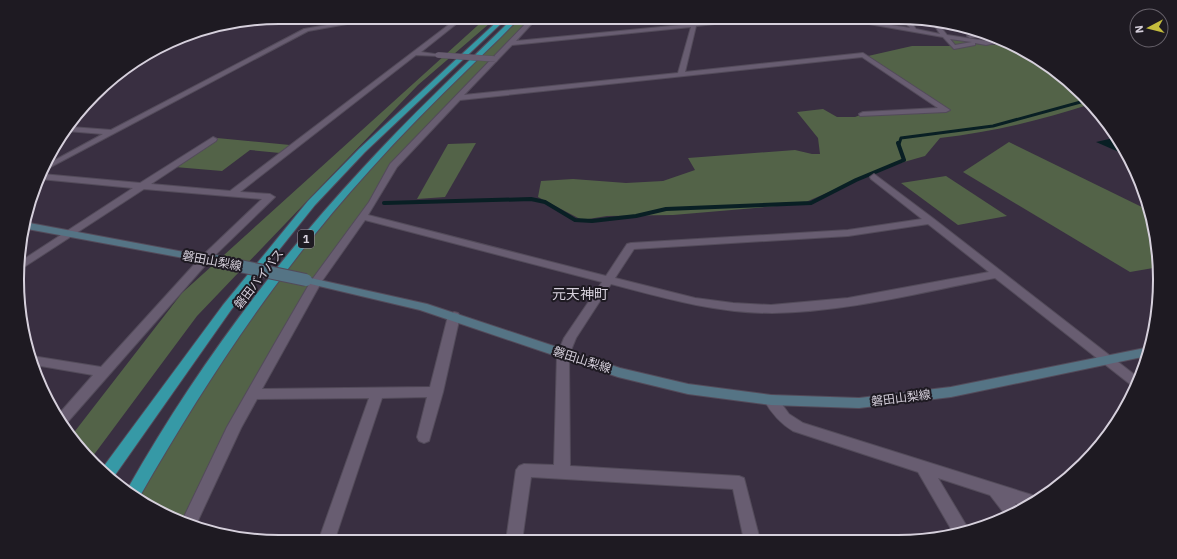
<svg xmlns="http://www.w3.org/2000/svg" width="1177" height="559" viewBox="0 0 1177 559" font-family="'IBM Plex Sans','Noto Sans JP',sans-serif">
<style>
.green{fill:#536348}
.water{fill:#091f24}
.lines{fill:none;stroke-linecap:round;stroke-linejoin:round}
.stream-far1{stroke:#091f24;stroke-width:3}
.stream{stroke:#091f24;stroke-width:4}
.minor-casing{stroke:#534b5a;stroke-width:2}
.secondary-casing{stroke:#534b5a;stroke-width:2}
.trunk-casing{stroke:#534b5a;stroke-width:2}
.minor{fill:#685d71;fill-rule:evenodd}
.secondary{fill:#557485;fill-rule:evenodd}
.trunk{fill:#3699a6;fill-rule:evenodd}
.minor-bridge-casing{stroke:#534b5a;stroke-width:6;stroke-linecap:butt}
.secondary-bridge-casing{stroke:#534b5a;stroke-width:14;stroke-linecap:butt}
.minor-bridge{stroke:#685d71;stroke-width:5.5}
.secondary-bridge{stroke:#557485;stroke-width:12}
.labels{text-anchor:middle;stroke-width:4;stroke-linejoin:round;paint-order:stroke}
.shield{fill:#1e1a22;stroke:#9f99a4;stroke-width:1}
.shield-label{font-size:11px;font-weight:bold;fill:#d6d0dc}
.street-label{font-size:12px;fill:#d6d0dc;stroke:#1e1a22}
.quarter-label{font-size:14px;fill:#d6d0dc;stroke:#1e1a22}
.rim{fill:none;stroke:#d6d0dc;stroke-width:2}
</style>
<rect width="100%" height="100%" fill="#392f41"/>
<g class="green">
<path d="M487,17H497L418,85L197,316L90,460L72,435L182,293Z"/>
<path d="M524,17H534L413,144L317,281L243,411L196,527L179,522L140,496L185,408L259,300L377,158L486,47Z"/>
<path d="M946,36L983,43L975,44C988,45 1003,44 1015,47C1037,52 1077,87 1091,104C1042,120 992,132 940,138L925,156L890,166L801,204L673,215L607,216L582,220L538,197L541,181L573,179L626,183L663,181L695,170L688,158L795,150L812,154H820L818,138L797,112L823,109L837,117H855L863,114L945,110L868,56L912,46H953Z"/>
<path d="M217,138L290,145L280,153L250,150L222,171L175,167Z"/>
<path d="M1009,142L1150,211L1155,229L1159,267L1130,272L963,172Z"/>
<path d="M476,143L445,197L417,199L448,144Z"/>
<path d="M946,176L1007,216L958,225L901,183Z"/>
</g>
<path class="water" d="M1118,137L1128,156L1096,142Z"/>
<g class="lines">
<path class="stream-far1" d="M899,144L901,138L993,126L1088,100"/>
<path class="stream" d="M384,203L531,199L545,202L575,220L592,221L636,216L666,209L811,203L856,180L904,160L898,143"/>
<defs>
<g id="minor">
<path d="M373,17H386L308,31L43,171L46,165L103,134L67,131L71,127L111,130L304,29Z"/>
<path d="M459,17H465L421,52L441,55L440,56L416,55L240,192L270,194L275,197L209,261L65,425L58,415L93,375L35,365L32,356L101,367L201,257L262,199L144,189L21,269V261L133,188L40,179L42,174L140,183L213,137L217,139L216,141L151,184L230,191Z"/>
<path d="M532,17H538L516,41L692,24L693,17H699L697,23L761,17H780L696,26L685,72L863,53L950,110L946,112L860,116L859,114L863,112L938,108L862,57L460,100L397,167L368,215L606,276L627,244L631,243L848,230L922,219L871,179L870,177L874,174L934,219L1140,379L1135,388L995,278C922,292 847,312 772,313C716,313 664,298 611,284L576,338L569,355L570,466L739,476L744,478L760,540H744L733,489L531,477L522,541H506L516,470L519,466L524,464L554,465L557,355L564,338L602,282L365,220L322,281L262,389L430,387L448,316L454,312L458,313L460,316L443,392L429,441L424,443L419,441L417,437L427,397L382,398L334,542H318L369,398L257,399L241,428L195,527L181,523L227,427L275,343L311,281L369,202L390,164ZM691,27L678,73L464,95L512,45ZM928,224L989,272L848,298L771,305L733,303L695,298L615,278L634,249L848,236Z"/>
<path d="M829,17H841L910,28L902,18H908L916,29L940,34L931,20L953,23L939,25L947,35L986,41L1001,39L1006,41L986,45L975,43V45L954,49L943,37ZM950,39L972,42L955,45Z"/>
<path d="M984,33L990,35L970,38L967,36Z"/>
<path d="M771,395L776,396L789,414L803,423L1032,495L1038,499L1025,507L1015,503L1019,510L1007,517L990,495L938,478L969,530L954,534L918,472L793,431C780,423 772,414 764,400L766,396Z"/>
</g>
<g id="secondary">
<path d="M24,222L216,258L221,261L216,264L22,228Z"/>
<path d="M306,277L427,304L620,368L688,384L771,395L859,398L951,387L1150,347L1147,356L951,397L859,408L771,405L688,394L618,377L420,310L302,282L300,280L302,278Z"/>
</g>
<g id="trunk">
<path d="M502,17H508L365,152L315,205L231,310L113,478L101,470L223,305L308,201L359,149Z"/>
<path d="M514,17H520C504,35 486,51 470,67C435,101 401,135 369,171C279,270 206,381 140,496L128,488C193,373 273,265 362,169C410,116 463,67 514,17Z"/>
</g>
</defs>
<use href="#minor" class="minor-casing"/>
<use href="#secondary" class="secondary-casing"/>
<use href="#trunk" class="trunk-casing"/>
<use href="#minor" class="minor"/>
<use href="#secondary" class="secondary"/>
<use href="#trunk" class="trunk"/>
<defs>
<path id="minor-bridge" d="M438,55L495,59"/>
<path id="secondary-bridge" d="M216,261L306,280"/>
</defs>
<use href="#minor-bridge" class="minor-bridge-casing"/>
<use href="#secondary-bridge" class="secondary-bridge-casing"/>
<use href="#minor-bridge" class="minor-bridge"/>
<use href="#secondary-bridge" class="secondary-bridge"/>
</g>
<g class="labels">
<rect class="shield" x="298" y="230" width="16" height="18" rx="3"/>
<g class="shield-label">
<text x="306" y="243">1</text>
</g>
<g class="street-label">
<text transform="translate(212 261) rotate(11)" y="4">磐田山梨線</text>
<text transform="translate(259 279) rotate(-52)" y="4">磐田バイパス</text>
<text transform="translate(582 360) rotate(18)" y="4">磐田山梨線</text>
<text transform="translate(901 398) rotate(-7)" y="4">磐田山梨線</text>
</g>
<g class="quarter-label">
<text x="580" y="299">元天神町</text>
</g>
</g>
<path d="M0 0H1177V559H0ZM279 24H898A255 255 0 0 1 1153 279V280A255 255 0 0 1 898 535H279A255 255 0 0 1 24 280V279A255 255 0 0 1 279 24Z" fill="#1e1a22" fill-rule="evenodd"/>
<path class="rim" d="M279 24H898A255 255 0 0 1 1153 279V280A255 255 0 0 1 898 535H279A255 255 0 0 1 24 280V279A255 255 0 0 1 279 24Z"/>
<g transform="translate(1149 28) rotate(263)"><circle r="19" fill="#1e1a22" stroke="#68636c"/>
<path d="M0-3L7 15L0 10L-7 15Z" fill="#c4bc3d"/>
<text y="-6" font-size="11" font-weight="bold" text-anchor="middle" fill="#d6d0dc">N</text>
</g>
</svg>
